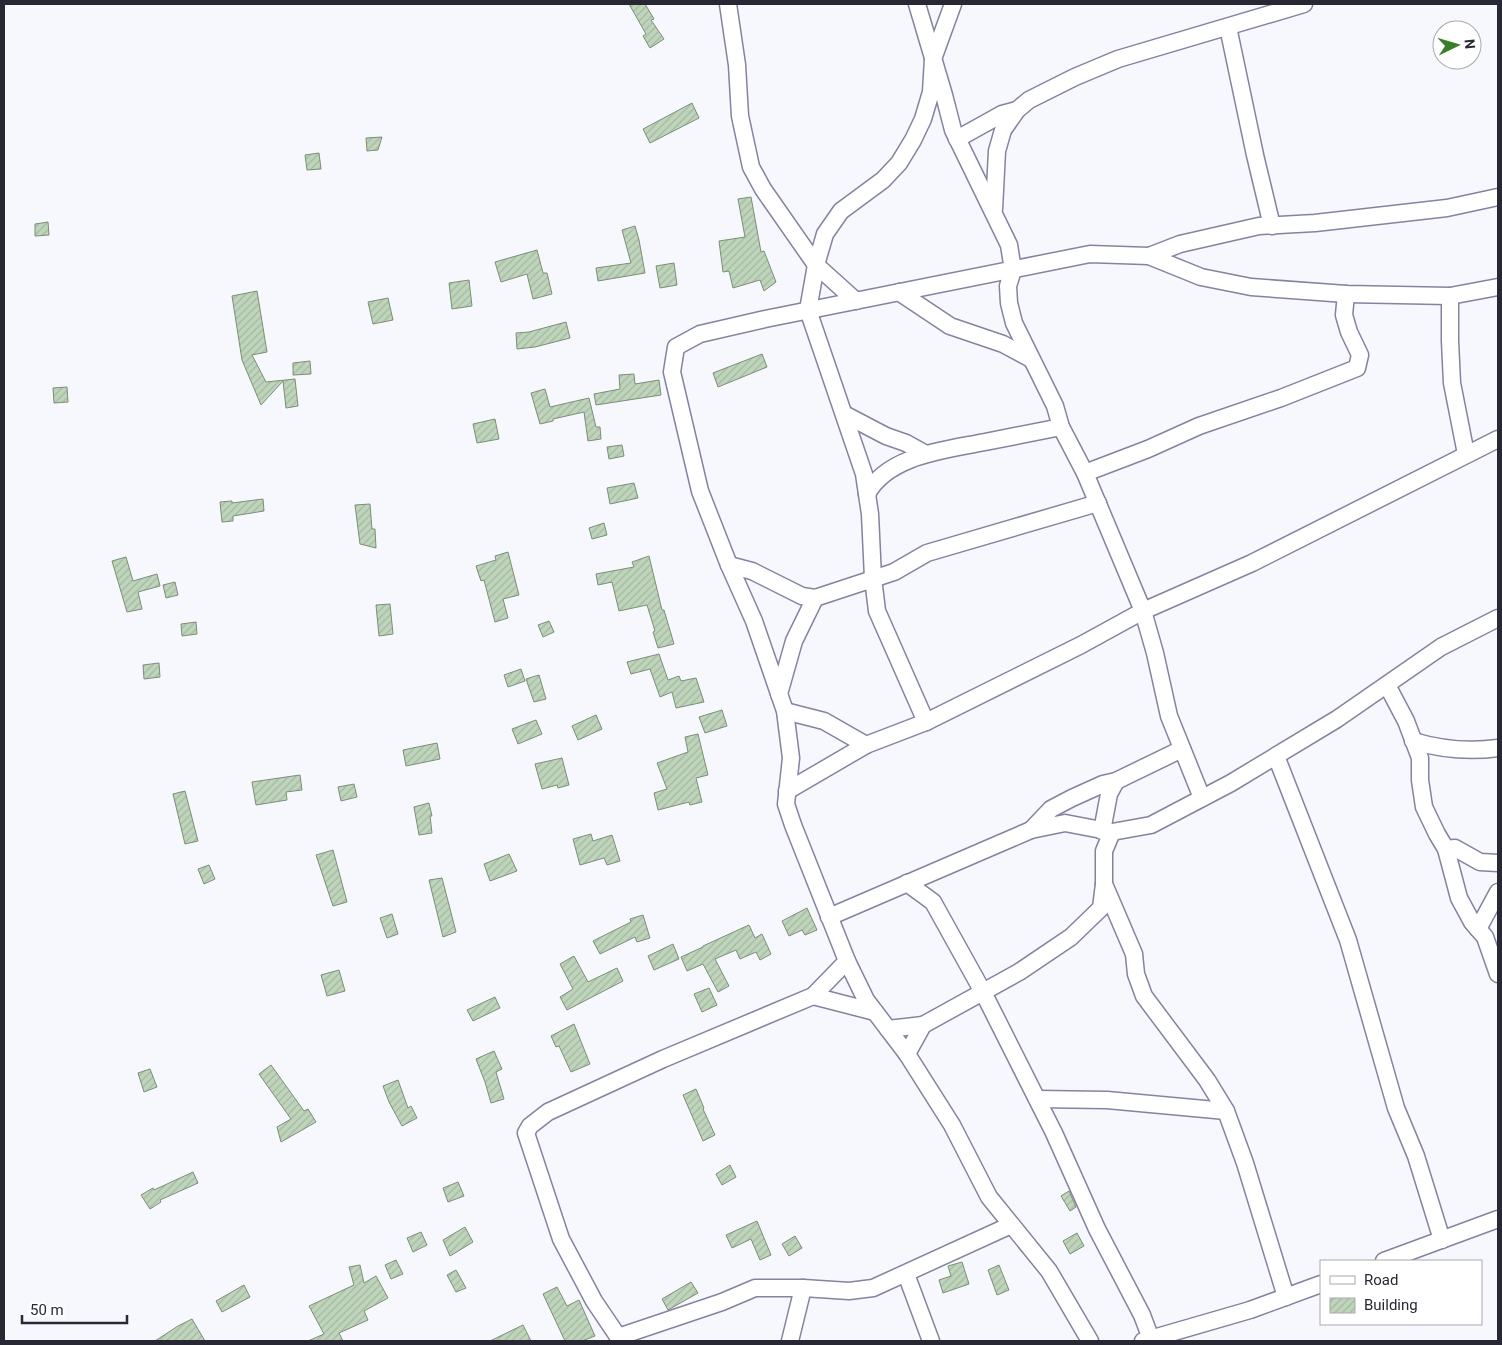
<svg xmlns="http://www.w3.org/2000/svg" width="1502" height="1345" viewBox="0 0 1502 1345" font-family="Roboto,sans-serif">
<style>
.building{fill:url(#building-hatch);stroke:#7a8f76}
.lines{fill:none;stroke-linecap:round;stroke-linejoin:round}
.minor-casing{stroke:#8483a0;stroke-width:19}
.minor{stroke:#fff;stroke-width:16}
</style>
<defs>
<pattern id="building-hatch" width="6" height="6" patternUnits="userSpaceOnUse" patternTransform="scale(1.25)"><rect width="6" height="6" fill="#bfd5bb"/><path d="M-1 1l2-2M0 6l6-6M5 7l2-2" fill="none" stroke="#a4b7a1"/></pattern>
</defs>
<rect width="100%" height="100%" fill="#f7f7fe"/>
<g class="building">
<path d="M629,4H645L654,19L651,20L664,39L650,48L643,36L646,34Z"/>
<path d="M692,103L699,118L650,143L643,129Z"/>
<path d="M382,137L378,150L367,151L366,138Z"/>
<path d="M319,153L321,169L307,170L305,155Z"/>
<path d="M751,197L761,252L764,251L776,282L764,291L760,280L733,288L729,271L723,272L719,241L745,237L738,199Z"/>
<path d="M48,222L49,235L35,236V224Z"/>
<path d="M635,226L639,240L645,273L598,281L596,268L631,263L622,230Z"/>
<path d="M537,250L543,273H547L552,294L533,299L527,274L501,282L495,262Z"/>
<path d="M674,263L677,285L660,288L656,266Z"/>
<path d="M469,280L472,306L452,309L449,283Z"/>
<path d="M257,291L267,352L252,355L266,382L295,379L298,406L286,408L283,381L261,405L242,360L232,296Z"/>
<path d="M388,298L393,320L373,324L368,302Z"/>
<path d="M566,322L570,338L535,347L517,349L516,333L529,332Z"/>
<path d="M762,354L767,367L718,387L713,373Z"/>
<path d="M310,361L311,374L293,375V363Z"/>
<path d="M634,374L635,384L659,380L661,395L596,405L594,394L620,389L619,375Z"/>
<path d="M67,387L68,402L54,403L53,388Z"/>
<path d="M545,389L550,407L589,398L596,427H600L601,439L588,441L584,412L553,419V421L540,424L531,393Z"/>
<path d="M495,419L499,439L477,443L473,424Z"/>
<path d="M622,445L624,456L609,459L607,447Z"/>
<path d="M634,483L638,498L610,504L607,488Z"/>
<path d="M263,499L264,511L233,516V521L222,522L220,502L232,501V503Z"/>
<path d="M370,504L372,529H375L376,548L360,544L355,505Z"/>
<path d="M604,523L607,535L592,539L589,528Z"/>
<path d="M508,552L519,595L503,599L508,618L495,622L484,580L481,581L476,566L496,560L495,556Z"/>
<path d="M649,556L662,610H664L674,644L658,648L653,632L655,631L647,605L619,611L612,582L598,585L596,574L634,567L632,562Z"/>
<path d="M126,557L133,581L157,574L160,586L138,592L142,609L127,612L112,561Z"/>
<path d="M175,582L178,595L166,598L163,585Z"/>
<path d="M390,604L393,634L379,636L376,605Z"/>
<path d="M549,621L554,632L543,637L538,625Z"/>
<path d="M196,622L197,634L182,636L181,624Z"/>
<path d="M659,654L668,680L679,676L681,681L696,678L704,702L676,708L672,692L660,697L650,669L631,674L627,662Z"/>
<path d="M159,663L160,677L144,679L143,665Z"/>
<path d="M521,669L525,681L508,687L504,675Z"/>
<path d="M539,675L546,699L534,702L526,679Z"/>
<path d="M722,710L727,726L705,733L699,717Z"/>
<path d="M596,715L602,729L578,740L572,726Z"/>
<path d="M536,720L542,734L518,744L512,729Z"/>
<path d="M698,734L708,775L696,778L702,802L690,805L689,802L658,810L654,793L667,789L657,763L688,752L685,737Z"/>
<path d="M437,743L440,759L406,766L403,750Z"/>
<path d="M562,758L569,785L558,788L557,785L542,789L535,764Z"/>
<path d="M300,775L302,790L286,792L287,800L256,805L252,782Z"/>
<path d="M354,784L357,797L341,801L338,787Z"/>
<path d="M185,791L198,841L185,844L173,794Z"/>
<path d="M429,803L432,816H430L432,833L419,835L414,807Z"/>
<path d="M591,834L593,841L612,835L620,861L607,865L604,858L580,865L573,839Z"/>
<path d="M333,850L347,902L333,906L316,855Z"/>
<path d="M509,854L517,871L490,881L484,864Z"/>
<path d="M209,865L215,879L204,884L198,869Z"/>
<path d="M442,878L456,932L443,937L429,880Z"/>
<path d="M807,908L817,930L805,935L802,930L789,936L782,921Z"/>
<path d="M392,914L398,934L387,938L380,918Z"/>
<path d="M643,915L650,938L637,942L635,937L600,954L593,941L631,922L630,919Z"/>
<path d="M749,925L755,938L762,934L771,954L760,960L756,952L740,959L736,950L715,959L729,986L718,992L703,964L687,971L681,957L703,947V946Z"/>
<path d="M673,944L679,959L654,970L648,956Z"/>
<path d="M574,956L588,982L617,968L623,981L567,1010L560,997L573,989L560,964Z"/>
<path d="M339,970L345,991L327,996L321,975Z"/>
<path d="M709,988L717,1005L702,1012L694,994Z"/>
<path d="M495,997L500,1008L473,1021L467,1010Z"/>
<path d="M574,1024L590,1064L571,1072L559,1046L556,1047L551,1036Z"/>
<path d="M494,1051L502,1069L496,1072L504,1099L491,1103L485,1082L476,1059Z"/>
<path d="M271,1065L304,1111L308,1109L316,1122L281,1142L277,1127L291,1119L259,1074Z"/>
<path d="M150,1069L157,1087L144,1092L138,1073Z"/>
<path d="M398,1080L408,1108L411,1106L417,1118L402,1126L389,1102L383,1086Z"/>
<path d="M696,1089L704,1108L703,1109L715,1135L703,1141L683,1095Z"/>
<path d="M730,1165L736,1177L722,1185L716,1174Z"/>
<path d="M193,1172L198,1183L160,1200L161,1202L150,1209L141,1195L153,1188L154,1190Z"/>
<path d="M458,1182L464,1196L448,1202L443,1188Z"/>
<path d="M1069,1191L1076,1207L1070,1211L1061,1196Z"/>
<path d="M757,1221L771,1255L760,1260L751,1239L732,1248L726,1235Z"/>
<path d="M465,1227L473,1242L450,1256L443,1240Z"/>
<path d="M421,1232L427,1245L413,1252L407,1238Z"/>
<path d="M1077,1233L1084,1246L1070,1254L1063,1241Z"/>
<path d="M795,1236L802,1248L789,1256L782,1244Z"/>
<path d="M396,1260L403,1274L391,1279L385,1265Z"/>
<path d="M962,1262L969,1284L943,1293L939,1280L951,1276L948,1266Z"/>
<path d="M360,1265L364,1283L376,1276L388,1298L364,1311L368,1320L339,1333L343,1341H308L324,1334L309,1306L354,1285L349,1267Z"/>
<path d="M999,1265L1009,1290L997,1295L988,1270Z"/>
<path d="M456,1270L466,1288L456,1292L447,1275Z"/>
<path d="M691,1282L698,1293L668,1310L662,1299Z"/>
<path d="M244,1285L250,1297L222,1312L216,1301Z"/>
<path d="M557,1287L567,1306L579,1300L595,1336L582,1341H565L543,1294Z"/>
<path d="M192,1319L205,1341H155L178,1326Z"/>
<path d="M523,1325L531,1341H490Z"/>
</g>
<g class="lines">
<defs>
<g id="minor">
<path d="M728,4L737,65L740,116L751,167L763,189L816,265L856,301"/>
<path d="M917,4L944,95L953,130L1009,245L1013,270L1008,286L1009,303L1014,323L1055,406L1061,427L1085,473L1143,611L1155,653L1169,716L1202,798"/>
<path d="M1228,27L1255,155L1272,226"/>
<path d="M957,139L1002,114L1017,110"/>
<path d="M994,209L997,151L1003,130L1017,110L1029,100L1075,77L1118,59L1304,4"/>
<path d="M1149,256L1201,277L1251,287L1346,294L1450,296L1498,287"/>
<path d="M899,292L950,326L1003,344L1031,359"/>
<path d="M1450,296V341L1452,383L1466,454"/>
<path d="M844,414L886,436L906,443L926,454"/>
<path d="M1085,473L1148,449L1199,426L1281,398L1357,368L1360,355L1349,332L1344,315L1346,294"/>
<path d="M867,494C888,455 946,450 985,442C1011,437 1036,432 1061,427"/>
<path d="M729,565L752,571L802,596L815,598L894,572L927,553L1098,503"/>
<path d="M1387,685L1406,721L1420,758V780L1424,807L1437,834L1446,849L1459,898L1472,922L1485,937L1498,974"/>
<path d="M779,694L794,641L815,598"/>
<path d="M785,711L824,721L866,745"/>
<path d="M926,722L877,611L873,578L870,514L864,474L808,310L816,265L825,234L841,211L883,180L899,163L913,140L923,119L931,92L933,59L953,4"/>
<path d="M1413,741C1440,749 1470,752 1498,748"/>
<path d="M1276,756L1348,940L1396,1108L1416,1156L1442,1240"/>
<path d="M787,791L866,745L926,722L1081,645L1143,611L1252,563L1498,439"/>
<path d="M1031,830L1051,809L1072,798L1103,784L1116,781L1182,749"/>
<path d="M1102,831L1109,794L1116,781"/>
<path d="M1446,849L1455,848L1480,862L1498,863"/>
<path d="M907,883L933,902L983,992L1054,1133L1097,1229L1142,1315L1151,1339"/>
<path d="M1104,884L1134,954L1136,974L1144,996L1207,1080L1226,1111L1245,1163L1286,1297"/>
<path d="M829,917L1031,830L1065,823L1112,832L1151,825L1231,783L1337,719L1441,647L1498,618"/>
<path d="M1478,929L1498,892"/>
<path d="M813,996L875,1012"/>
<path d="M888,1029L923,1025L1019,972L1071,937L1101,908L1104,884V851L1112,832"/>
<path d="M907,1054L923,1025"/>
<path d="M1037,1099L1107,1100L1226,1111"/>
<path d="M1384,1261L1498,1219"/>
<path d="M906,1274L931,1341"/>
<path d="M618,1337L722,1302L755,1288H803L849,1291L873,1288L1011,1225"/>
<path d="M621,1341L594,1301L561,1239L526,1133L530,1126L548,1112L663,1059L813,996L847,961"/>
<path d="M790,1341L803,1288"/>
<path d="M1090,1341L1049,1271L989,1197L952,1125L907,1054L866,1000L847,961L793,825L786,804L791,758L785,711L754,621L729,565L700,491L672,372L676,347L700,334L765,319L1090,254L1149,256L1180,244L1259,226L1315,223L1447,208L1498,197"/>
<path d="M1143,1341L1250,1310L1321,1284"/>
</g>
</defs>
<use href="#minor" class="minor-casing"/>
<use href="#minor" class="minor"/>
</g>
<rect width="1502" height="1345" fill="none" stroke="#282834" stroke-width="10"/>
<rect x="1320" y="1260" width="162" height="65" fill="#ffffff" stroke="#a9a9ae"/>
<rect x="1330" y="1276" width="25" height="8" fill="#ffffff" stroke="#a9a9ae"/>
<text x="1364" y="1285" font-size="15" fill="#282834">Road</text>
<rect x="1330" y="1298" width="25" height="15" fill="url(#building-hatch)" stroke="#a9a9ae"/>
<text x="1364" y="1310" font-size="15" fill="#282834">Building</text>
<g transform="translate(1457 45) rotate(85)"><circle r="24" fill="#ffffff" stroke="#a9a9ae"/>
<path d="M0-4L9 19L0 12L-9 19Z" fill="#378027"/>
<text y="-8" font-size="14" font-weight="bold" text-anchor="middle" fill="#282834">N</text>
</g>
<path d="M22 1315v8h105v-8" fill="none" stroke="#282834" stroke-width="2.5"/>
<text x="30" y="1315" font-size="15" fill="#282834" stroke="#ffffff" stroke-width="4" paint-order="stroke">50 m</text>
</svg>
